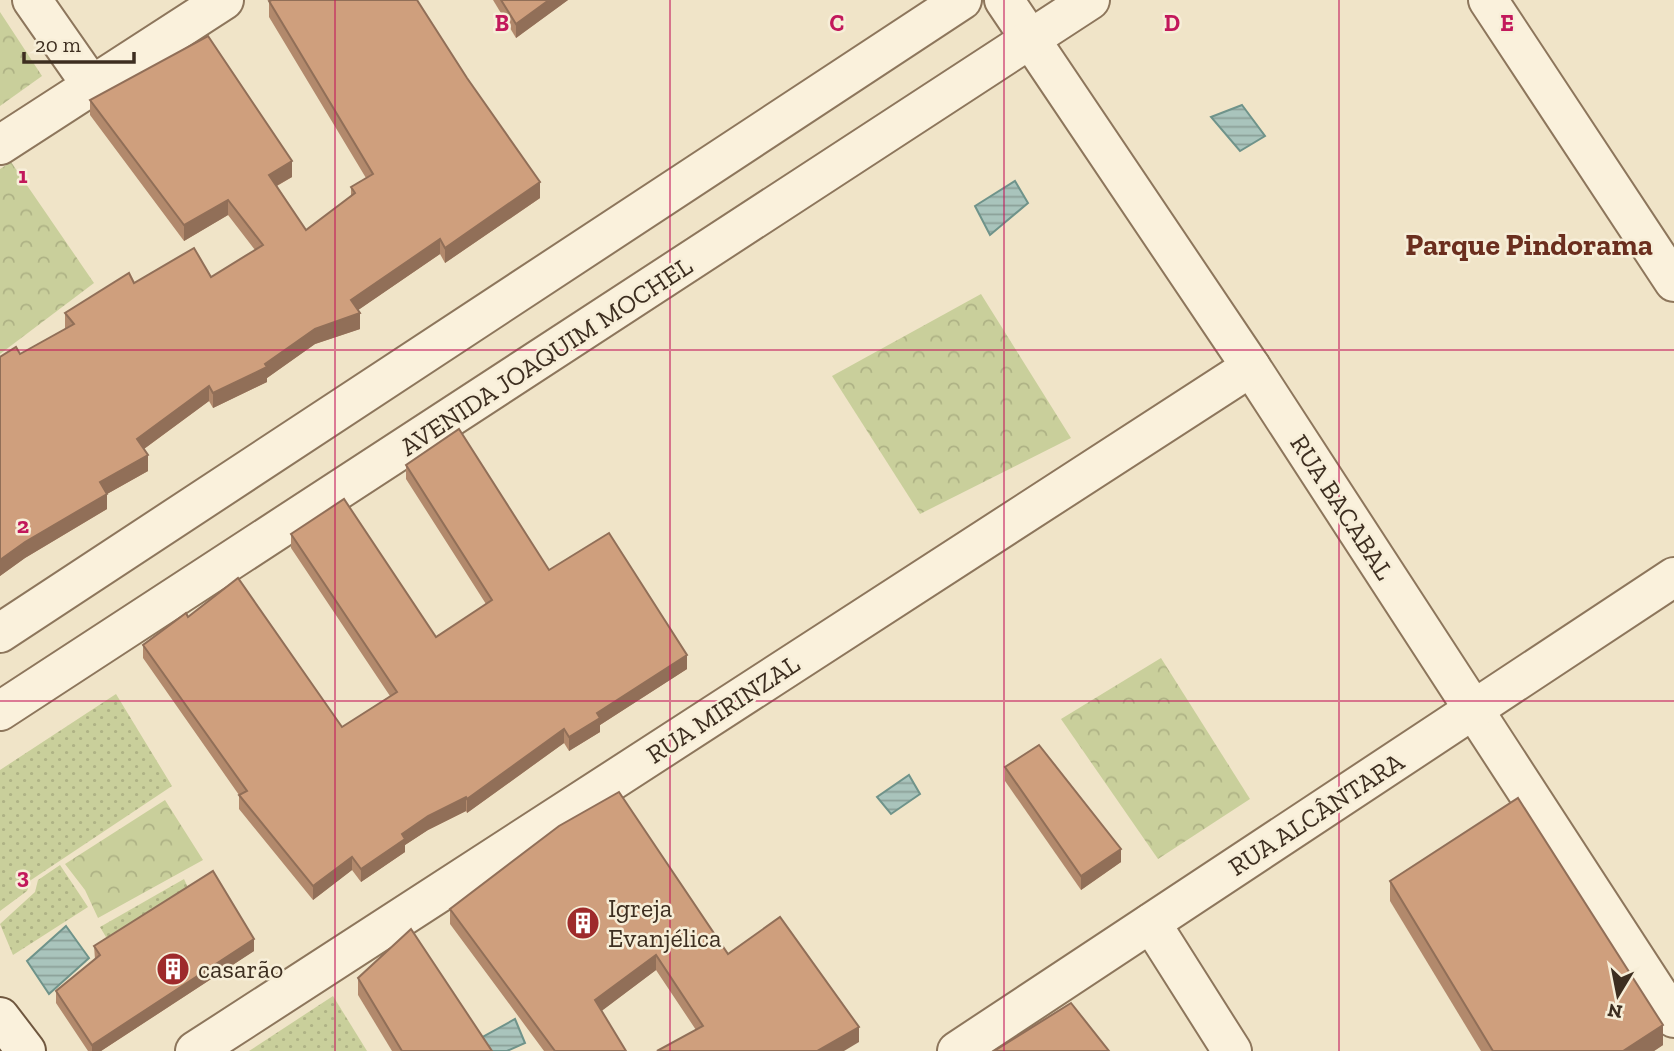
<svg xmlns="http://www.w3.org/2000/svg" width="1674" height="1051" viewBox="0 0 1674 1051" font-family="'Zilla Slab',serif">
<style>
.grass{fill:url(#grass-dots)}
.forest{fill:url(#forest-crowns)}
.water{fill:url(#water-rules);stroke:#6f938a;stroke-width:2}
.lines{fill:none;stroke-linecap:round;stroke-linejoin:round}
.minor-casing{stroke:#8d765c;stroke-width:42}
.tertiary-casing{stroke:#8d765c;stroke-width:42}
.secondary-casing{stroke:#6f573f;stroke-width:42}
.minor{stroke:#faf1dc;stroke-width:38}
.tertiary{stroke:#faf1dc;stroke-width:38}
.secondary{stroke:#faf1dc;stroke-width:38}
.wall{fill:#b2896c}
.shaded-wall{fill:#916f58}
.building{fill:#cf9f7d;stroke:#916f58;stroke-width:2}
.grid{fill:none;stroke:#c2185b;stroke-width:2;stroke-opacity:0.55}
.labels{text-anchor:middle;stroke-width:5;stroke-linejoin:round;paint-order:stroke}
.street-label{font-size:26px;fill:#3d2e20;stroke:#f7eed8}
.poi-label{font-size:26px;fill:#3d2e20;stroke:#f7eed8;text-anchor:start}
.quarter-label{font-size:30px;font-weight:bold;fill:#6b2e1e;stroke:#f7eed8}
.grid-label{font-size:23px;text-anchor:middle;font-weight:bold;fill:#c2185b;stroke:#f7eed8;stroke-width:5;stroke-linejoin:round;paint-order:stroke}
</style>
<defs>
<pattern id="grass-dots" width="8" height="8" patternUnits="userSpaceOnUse" patternTransform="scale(1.75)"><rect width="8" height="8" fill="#c9cf9b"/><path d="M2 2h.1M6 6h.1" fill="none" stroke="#aeb285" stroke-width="1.8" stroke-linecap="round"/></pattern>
<pattern id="forest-crowns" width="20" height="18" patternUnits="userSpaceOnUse" patternTransform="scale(1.75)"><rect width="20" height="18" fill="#c9cf9b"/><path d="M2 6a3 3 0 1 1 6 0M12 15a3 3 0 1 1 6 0" fill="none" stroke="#aeb285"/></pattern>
<pattern id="water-rules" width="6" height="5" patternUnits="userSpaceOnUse" patternTransform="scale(1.75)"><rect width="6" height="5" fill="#a9c4bc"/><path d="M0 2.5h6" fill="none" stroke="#8ba098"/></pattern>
</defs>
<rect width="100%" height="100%" fill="#f0e4c8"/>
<g class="grass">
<path d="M116,694L172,786L31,880L27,891L0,911V770Z"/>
<path d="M60,865L88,907L13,955L0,924L35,892L38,880Z"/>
<path d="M184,879L190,892L112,947L100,927Z"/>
<path d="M333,996L367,1051H249Z"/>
</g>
<g class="forest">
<path d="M0,12L42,76L0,106Z"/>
<path d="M11,162L94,283L0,354V169Z"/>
<path d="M981,294L1071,438L920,514L832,376Z"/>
<path d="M1161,658L1250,799L1158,859L1061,719Z"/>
<path d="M165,800L203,860L98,918L85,890L65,864Z"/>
</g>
<g class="water">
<path d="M1242,105L1265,136L1240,151L1211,117Z"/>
<path d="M1015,181L1028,203L990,235L975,206Z"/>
<path d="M909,775L920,794L891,814L877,797Z"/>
<path d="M66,926L89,958L49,994L27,961Z"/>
<path d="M515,1019L525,1043L507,1051H484L479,1039Z"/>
</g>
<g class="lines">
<defs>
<g id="minor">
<path d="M32,0L92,86"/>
<path d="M1004,0L1251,367L1674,1018"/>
<path d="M1488,0L1674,282"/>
<path d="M0,145L224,0"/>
<path d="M1151,923L1232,1051"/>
<path d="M195,1051L1251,367"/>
<path d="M957,1051L1674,577"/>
</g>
<g id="tertiary">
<path d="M0,633L962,0"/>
<path d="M0,711L1090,0"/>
</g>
<path id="secondary" d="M0,1017L26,1051"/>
</defs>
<use href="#minor" class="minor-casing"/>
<use href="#tertiary" class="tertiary-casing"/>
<use href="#secondary" class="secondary-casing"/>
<use href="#minor" class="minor"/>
<use href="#tertiary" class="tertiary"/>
<use href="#secondary" class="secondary"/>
</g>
<g class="wall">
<path d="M493,0H568L516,38Z"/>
<path d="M269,1L540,198L445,263L440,254L358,310L360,329L315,344L267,378V382L213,408L209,401L144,449L148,471L107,494V509L25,558L0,576V357L20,354L65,329V313L134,283L211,277L255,250L228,215L184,241L90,115V100L292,177L277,186L306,230L351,196V187L366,178L269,17Z"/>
<path d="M406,465L549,570L687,669L600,725V732L569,751L564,743L467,813L466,811L428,830L405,845V852L361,882L352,870L313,900L239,809V795L143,658V645L188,617L342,727L390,696L291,548V534L436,637L486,604L406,479Z"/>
<path d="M1005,767L1121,862L1081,890L1005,781Z"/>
<path d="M1390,881L1663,1045L1654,1051H1481L1390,901Z"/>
<path d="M450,909L728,954L859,1042L696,1030L656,970L601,1011L626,1051H544L450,924Z"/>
<path d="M94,946L254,951L101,1051H88L56,1003V991L95,959Z"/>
<path d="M358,978L492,1051H392L358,995Z"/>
</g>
<g class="shaded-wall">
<path d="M549,0H568L516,38V24Z"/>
<path d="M292,161V177L269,190V175Z"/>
<path d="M540,182V198L445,263V248Z"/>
<path d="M228,200V215L184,241V225Z"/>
<path d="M440,239V254L351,315V300Z"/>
<path d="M360,313V329L315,344L267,378V382L213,408V393L265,364L315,329Z"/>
<path d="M209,386V401L137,454V439Z"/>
<path d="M148,455V471L107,494V509L25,558L0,576V560L100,482Z"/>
<path d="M687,655V669L600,725V732L569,751V737L597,713Z"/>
<path d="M564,729V743L467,813V799Z"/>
<path d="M466,797V811L428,830L405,845V852L361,882V869L402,834L428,816Z"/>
<path d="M1121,849V862L1081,890V876Z"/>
<path d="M352,857V870L313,900V886Z"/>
<path d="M254,939V951L101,1051H92V1045Z"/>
<path d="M656,955V970L595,1016V1000Z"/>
<path d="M1663,1025V1045L1654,1051H1623Z"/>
<path d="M859,1027V1042L844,1051H817Z"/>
</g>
<g class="building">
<path d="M272,0H417L467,78L540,182L445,248L440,239L351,300L360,313L315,329L265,364L267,367L213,393L209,386L137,439L148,455L100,482L107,494L25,542L0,560V357L16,347L20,354L74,324L65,313L129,273L134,283L194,248L211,277L263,245L228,200L184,225L90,100L208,36L292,161L269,175L306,230L355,193L351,187L373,174L269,1Z"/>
<path d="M501,0H549L516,24Z"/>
<path d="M459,429L549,570L609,533L687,655L597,713L600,718L569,737L564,729L467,799L466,797L428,816L402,834L405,839L361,869L352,857L313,886L239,795L247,791L143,645L186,613L188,617L238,578L342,727L397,692L291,534L344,499L436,637L492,600L406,465Z"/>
<path d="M1039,745L1121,849L1081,876L1005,767Z"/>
<path d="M619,792L728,954L780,917L859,1027L817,1051H657L703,1026L656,955L595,1000L626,1051H555L450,909L559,826Z"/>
<path d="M1518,798L1663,1025L1623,1051H1493L1390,881Z"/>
<path d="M213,871L254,939L92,1045L56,991L100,955L94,946Z"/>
<path d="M411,929L492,1051H402L358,978Z"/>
<path d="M1071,1003L1109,1051H994Z"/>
</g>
<path class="grid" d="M335,0V1051M670,0V1051M1004,0V1051M1339,0V1051M0,350H1674M0,701H1674"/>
<defs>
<symbol id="building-disc" viewBox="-11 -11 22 22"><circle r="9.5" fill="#9e2a2b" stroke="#f7eed8"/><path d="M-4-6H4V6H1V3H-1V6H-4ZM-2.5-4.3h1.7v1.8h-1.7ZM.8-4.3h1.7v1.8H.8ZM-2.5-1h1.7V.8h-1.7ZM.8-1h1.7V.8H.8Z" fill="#fff"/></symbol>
</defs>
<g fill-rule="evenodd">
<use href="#building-disc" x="564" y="904" width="38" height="38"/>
<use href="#building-disc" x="154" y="950" width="38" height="38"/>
</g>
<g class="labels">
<g class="street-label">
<text transform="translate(546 356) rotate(-33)" y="9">AVENIDA JOAQUIM MOCHEL</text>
<text transform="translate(1342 507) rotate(57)" y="9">RUA BACABAL</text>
<text transform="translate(723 709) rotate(-33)" y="9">RUA MIRINZAL</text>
<text transform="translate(1316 814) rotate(-33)" y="9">RUA ALCÂNTARA</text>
</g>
<g class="poi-label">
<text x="608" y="917">Igreja<tspan x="608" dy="30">Evanjélica</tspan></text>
<text x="198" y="978">casarão</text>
</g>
<g class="quarter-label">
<text x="1529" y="255">Parque Pindorama</text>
</g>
</g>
<g class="grid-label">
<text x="502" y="31">B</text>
<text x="837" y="31">C</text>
<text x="1172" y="31">D</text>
<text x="1507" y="31">E</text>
<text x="23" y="183">1</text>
<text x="23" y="533">2</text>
<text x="23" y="884">3</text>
</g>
<g transform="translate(1618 995) rotate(190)" stroke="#f7eed8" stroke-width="5" paint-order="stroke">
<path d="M0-5L12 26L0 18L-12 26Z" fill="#3d2e20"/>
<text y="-10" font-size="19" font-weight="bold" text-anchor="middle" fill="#3d2e20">N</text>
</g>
<path d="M24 52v10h110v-10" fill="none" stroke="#3d2e20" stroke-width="3.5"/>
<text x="35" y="52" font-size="21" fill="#3d2e20" stroke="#f7eed8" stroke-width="5" paint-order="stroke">20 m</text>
</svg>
